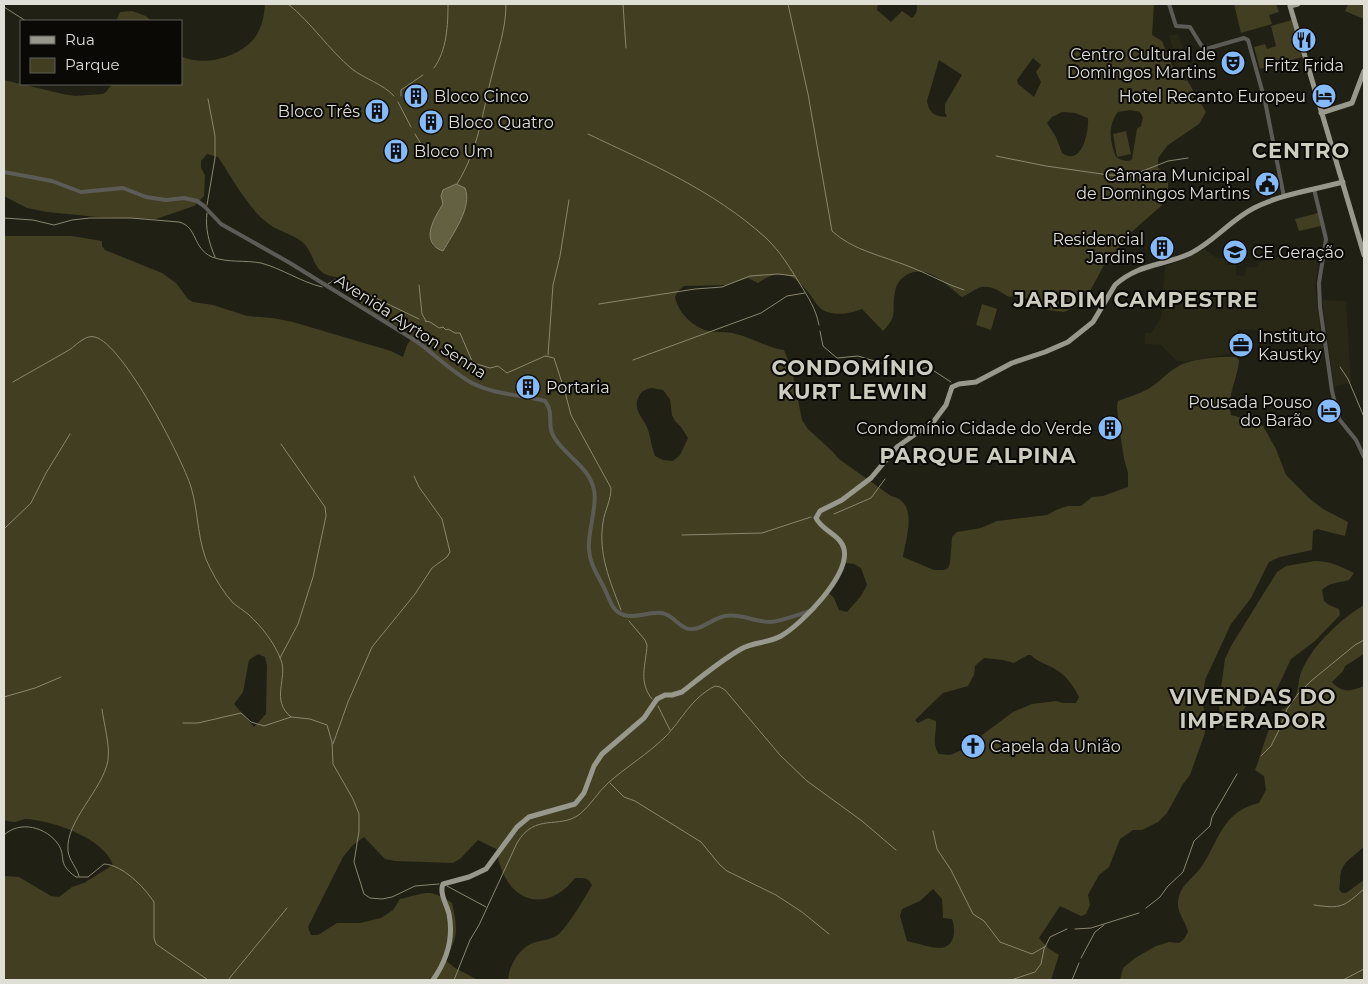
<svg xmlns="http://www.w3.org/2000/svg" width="1368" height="984" viewBox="0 0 1368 984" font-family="Montserrat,sans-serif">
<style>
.built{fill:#292817}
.green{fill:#413e21;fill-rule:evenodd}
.water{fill:#646142;stroke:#89876f}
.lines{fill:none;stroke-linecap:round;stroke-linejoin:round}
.stream{stroke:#89876f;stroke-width:1}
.minor{stroke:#5c5b56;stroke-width:4}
.major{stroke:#98988c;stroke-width:5}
.labels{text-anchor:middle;stroke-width:4;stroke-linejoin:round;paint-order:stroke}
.poi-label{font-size:16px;fill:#dfdfd8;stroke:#0a0906;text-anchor:end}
.street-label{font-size:16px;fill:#dfdfd8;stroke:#0a0906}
.district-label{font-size:21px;font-weight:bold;letter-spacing:1px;fill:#cdccbe;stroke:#0a0906}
</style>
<rect width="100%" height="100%" fill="#212015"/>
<g class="built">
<path d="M1178,34L1189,67L1182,70L1180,67L1176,68L1170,49L1173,48L1169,36Z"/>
<path d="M1205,249L1217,258L1227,259V265H1236V275L1245,276L1246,267H1258V263L1294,254L1320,250L1315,287L1323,351L1298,352L1296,333L1238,329L1235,347L1229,354L1184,362L1176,360L1161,345L1145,344V333H1151L1161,318L1165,266L1181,261Z"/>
<path d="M1322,300L1346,301L1351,383L1334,386Z"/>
</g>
<g class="green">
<path d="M265,4H878L877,10L891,22L902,11L912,18C917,14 917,10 917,4H1154L1152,35L1162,41L1174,70L1182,74L1185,81L1187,80L1206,112L1199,124L1168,145L1158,158V168L1164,172L1168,183V189L1161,206L1127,236L1112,258L1104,265L1089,293L1077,306L1064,312L1048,310L1019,295L1009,297C1001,292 992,285 981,287C976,288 968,295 962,297C947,286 929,264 908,274C901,278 896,284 895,292C891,311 899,315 883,331L862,309C850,314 831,317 820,308C816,304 812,297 808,292C793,273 779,268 758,283L748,278L727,285L684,286L678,291L675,297C678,312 691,325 705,330C715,333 726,331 736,334C753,338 767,348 784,350L792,370L802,420L808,429L833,452L839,459L891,496C919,502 906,537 903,557L934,570H944L948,568L950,563L952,537L957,532L981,528L997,521L1047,515L1056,510L1067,506H1081L1092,497L1103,496L1128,487V473L1124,459L1118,419L1117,406L1118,401C1128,397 1139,394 1148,389C1159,383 1167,372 1179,366C1191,359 1222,356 1236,357L1239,360C1238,378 1226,397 1231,415L1254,421L1263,426L1276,449L1286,475L1310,499L1323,509L1348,522L1345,536L1317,529L1313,531L1312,550L1280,557L1269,562L1251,598L1231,624L1205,680L1203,695L1205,733L1190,775L1183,784L1167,813L1158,822L1142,830H1133L1120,839L1109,867L1099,875L1088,895L1090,905L1086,914L1081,916L1060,906L1039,938L1048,948L1059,955L1051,980H508C509,966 519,948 533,943C543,939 550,941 559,934C569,924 585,898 592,885C588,877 583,878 575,878C553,907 519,908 503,873C500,865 497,859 498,850L478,840L461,858L453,863L395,861L385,859L364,837L353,845L343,857L308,927L311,935H318L337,923H360L381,918L393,910L400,899C426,894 427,887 452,903C457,924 460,942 443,958L455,968L478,980H4V876L19,877L51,896L59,897L72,887L84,883L113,865C104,838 53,821 27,819C22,819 20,821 15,822C12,822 7,821 4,820V236H72L102,241V246L105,250L162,273L176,283L188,299L193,302L213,305L247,316L272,318L293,322L391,351L403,357L407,345L413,337C405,329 393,324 383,318C366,309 347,294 337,277C310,275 317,253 301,241C290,233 274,230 264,220C248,207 230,175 218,157L207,154L201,161V168L205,175L204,196L194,206L156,219L98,217L47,212L27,208L4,196V80L63,94L75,96L103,94L106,92L112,84H181V56C203,67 237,58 253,40C262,29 264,17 265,4ZM1033,58L1041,65L1036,72L1041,82L1034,97L1018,84L1017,80ZM939,60L962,75L945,104V113L947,116L946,117C934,116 929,113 927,101ZM1130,110L1140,112L1143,118L1141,126L1137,129L1132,159C1127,163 1121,160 1116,157C1110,142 1107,126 1118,112ZM1062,112L1075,113L1088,118C1089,132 1082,167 1062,153L1056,137L1047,123L1052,117ZM456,184L465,210L443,251L433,246L430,241L443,204V190ZM652,388L663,390L670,399L672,415L675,421L681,427L688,438L680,455L673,461L663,460L655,456C652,448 651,441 649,433C646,419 631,411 639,396C643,390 646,389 652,388ZM846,563L854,564L861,568L867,585L861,596L847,612L839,610L834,598L829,593L839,569ZM258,654L265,657L267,666L266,714L254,727L234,704L243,692L249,660ZM1028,655H1031C1037,662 1047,664 1055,669C1066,675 1074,687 1079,697L1076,703H1063L1056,701L1032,704L1013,712L962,750L950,755L939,754C931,743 937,734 936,721L928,718L918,723L915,720L943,693L968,686L974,675L975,666L984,658L1003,660L1014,663ZM933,889L942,899L943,918L952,919C956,930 955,947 940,948C930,948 917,943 907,941L900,916L902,909L920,901Z"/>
<path d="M1234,4H1276L1279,12L1269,15L1272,24L1241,33Z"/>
<path d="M1348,4H1364V19L1345,11Z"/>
<path d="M132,11L146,16L151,21H118L117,19L120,12Z"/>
<path d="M1292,20L1302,57L1260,69L1254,47L1265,44L1267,49L1276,46L1271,26Z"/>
<path d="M1126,131L1131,154L1117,157L1113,134Z"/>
<path d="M1318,213L1321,226L1299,231L1295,219Z"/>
<path d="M982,304L997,309L991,330L976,325Z"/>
<path d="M1315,561C1330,561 1340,566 1354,573L1349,580C1339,583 1330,582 1322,590L1324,601L1329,605L1339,609L1340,615L1315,641L1291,659L1274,695L1262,704H1247L1235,726L1227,728L1220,724L1219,703L1225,659L1231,646L1277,572L1286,566Z"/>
<path d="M1364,605V654L1345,666L1343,671L1332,682C1343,694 1351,691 1364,686V846C1358,854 1346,859 1342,869C1339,875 1341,882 1339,889L1342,893H1346L1364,880V980H1120L1123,968L1135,958L1156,946L1169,942L1179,943L1184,939L1188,932C1186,922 1177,913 1178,903C1179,885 1193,879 1202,866C1219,840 1223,811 1259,803L1266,790L1264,776L1255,770C1262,753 1266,731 1276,716C1281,708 1291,707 1295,698C1299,688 1298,677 1303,668C1314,644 1342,618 1364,605Z"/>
</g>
<path class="water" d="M456,184L465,188C473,207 452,235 443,251C419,243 434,218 443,204L441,196L443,190Z"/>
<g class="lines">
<g class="stream">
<path d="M288,4C312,23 328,49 352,69C365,79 383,84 394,96"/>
<path d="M623,4L626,48"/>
<path d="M788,4L808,94L832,231C852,250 883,256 908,266C927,273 945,284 964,290"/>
<path d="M4,7L26,21"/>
<path d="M434,68C447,50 448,25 448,4"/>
<path d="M401,96V90L423,75"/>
<path d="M398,102L411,127"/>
<path d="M415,134L421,144L432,153"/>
<path d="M588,134C651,164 713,190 766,238C780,251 790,268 800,284C808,297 816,309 819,325"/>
<path d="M996,156L1046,166L1109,175L1130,176L1168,161L1188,158"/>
<path d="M457,184C479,148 482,114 492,75C498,50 506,29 506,4"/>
<path d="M207,205L215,158V136L208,99"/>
<path d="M207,213C205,228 209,243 215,257"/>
<path d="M4,218L33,220L54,225L72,220L90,218H131L179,222C198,227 192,248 212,257C228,263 245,260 261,263C283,269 301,282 322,287"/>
<path d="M328,284L336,279L419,319"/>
<path d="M419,285L422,314L426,321"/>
<path d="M599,304L695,289L722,287L750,276L778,274L795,276"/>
<path d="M425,321L430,322L439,328L443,327L446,330L448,329L455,333H460L472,361L477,364L490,368L498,366L507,373L545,356L554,358L563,386"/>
<path d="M820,331L823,346L837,358L858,356L904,370L915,371L928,367L951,382"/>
<path d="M548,355L553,285L560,256L569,200"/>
<path d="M633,360L761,313L787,296L805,293"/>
<path d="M1340,367L1348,379L1364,417"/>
<path d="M13,382C32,371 50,361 69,350C74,347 78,342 84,339C87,337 91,336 95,337C123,344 182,458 191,487C199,513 197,544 210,568C216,580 224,593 233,603C238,607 243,610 248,614C262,627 274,642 281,660C288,679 270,700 291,717"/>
<path d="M565,392L571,415L611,488C611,500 605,510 603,522C598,554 610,581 621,610"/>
<path d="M834,514L871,498L885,479"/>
<path d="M4,529L31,503L46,473L70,434"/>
<path d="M682,535L762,533L811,517"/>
<path d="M629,621L645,640L647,645C646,665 638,682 652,699"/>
<path d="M280,658L298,624L313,577L326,516L325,507L281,444"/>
<path d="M4,697L35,688L61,677"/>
<path d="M658,706L670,730"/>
<path d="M183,723H198L241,713L251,722L264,726L291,717L310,719L327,725L332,742L333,764L353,799L359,814V831L354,862L364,894L370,898L382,899L392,897L415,886L439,884"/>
<path d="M333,744L348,702L372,647L415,594L432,568L447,557L450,552L442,519L419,487L414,476"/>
<path d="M1261,756L1271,746L1279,730L1287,709L1298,694L1311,681L1355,645L1364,640"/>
<path d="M610,783L624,797L635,801L701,842L720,865L727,871L776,895L802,912L829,934"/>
<path d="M933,831L937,849L951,870L973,914L984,921L1000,942L1032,954L1046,946"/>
<path d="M4,835C20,820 46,827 58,844C67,857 56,863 76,877H88L104,864C123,865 144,887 154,902V938L156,944L208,980"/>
<path d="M79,876C77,868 69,860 68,851C65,821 103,790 108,760C110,744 104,725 102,709"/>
<path d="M447,886L486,907"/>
<path d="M1314,905C1342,909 1343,907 1364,889"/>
<path d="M1146,908L1160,897L1168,886L1183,872L1194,841L1210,826L1212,817L1237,774"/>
<path d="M1075,929L1091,928L1139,913"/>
<path d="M1081,958L1095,932L1104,925"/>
<path d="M228,980L287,908"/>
<path d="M454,980L470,940L479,925L517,843C535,812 559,830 580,814C591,805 598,792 608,783C626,767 648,754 665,737C683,719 690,699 715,686L720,687L725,690L780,755L807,781L862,821L896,850"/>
<path d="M1011,980L1035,972L1041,964L1044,949L1050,937L1067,929"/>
<path d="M1072,980L1079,963"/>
<path d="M1343,980L1364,969"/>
</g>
<g class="minor">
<path d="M1169,4L1176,26L1190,27L1201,45L1206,49L1244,38L1248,40L1265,101L1284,197"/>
<path d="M4,172L52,181L81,192L123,188L146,197L166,200L184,198L197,201L204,206L221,224L290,263L416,341C436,355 452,373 474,384C497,395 522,395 545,401C555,414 546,425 554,437C565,456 589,466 594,490C598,505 587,533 589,550C590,566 600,578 606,592C610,601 613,612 624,615C636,619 649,611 662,613C674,615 680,629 690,629C702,630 713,618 725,616C740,613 755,622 770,622C783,621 797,615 810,611"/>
<path d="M1314,189L1326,239L1319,283L1320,307L1332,391L1339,419L1356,440L1364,457"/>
</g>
<g class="major">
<path d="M1298,4L1290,6L1364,255"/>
<path d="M1321,113L1352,103L1364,71"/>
<path d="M433,980C447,960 454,939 449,914C447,905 439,893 443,884L469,877L486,869L517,827L529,817L575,804L584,793L594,766L602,754L644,718L657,699L665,695H672L682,692C701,677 720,661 741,649C753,642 769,643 781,636C802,624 850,575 844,549C841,535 822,531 816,518L820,511L842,500L871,478L897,447L934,421L946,405L952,387L959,384L976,382L1012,363L1045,352L1068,342L1093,322L1115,285C1138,264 1162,266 1189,254C1213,243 1230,220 1254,208C1281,194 1314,190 1343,182"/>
</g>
</g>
<defs>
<symbol id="restaurant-disc" viewBox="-11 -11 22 22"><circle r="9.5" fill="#86bbfb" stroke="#0a0906"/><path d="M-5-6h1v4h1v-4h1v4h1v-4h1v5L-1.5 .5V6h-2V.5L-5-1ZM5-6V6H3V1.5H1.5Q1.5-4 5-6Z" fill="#111"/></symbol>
<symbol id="theatre-disc" viewBox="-11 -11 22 22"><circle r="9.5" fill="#86bbfb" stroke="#0a0906"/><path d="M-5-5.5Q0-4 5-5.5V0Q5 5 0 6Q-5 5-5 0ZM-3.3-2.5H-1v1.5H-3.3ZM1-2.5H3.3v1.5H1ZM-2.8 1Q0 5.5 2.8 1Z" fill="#111"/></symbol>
<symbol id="building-disc" viewBox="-11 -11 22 22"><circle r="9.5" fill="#86bbfb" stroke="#0a0906"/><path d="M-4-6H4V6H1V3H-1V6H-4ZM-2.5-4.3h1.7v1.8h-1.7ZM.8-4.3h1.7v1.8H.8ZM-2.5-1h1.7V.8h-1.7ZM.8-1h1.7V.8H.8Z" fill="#111"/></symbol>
<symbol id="hotel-disc" viewBox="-11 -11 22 22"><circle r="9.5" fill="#86bbfb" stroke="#0a0906"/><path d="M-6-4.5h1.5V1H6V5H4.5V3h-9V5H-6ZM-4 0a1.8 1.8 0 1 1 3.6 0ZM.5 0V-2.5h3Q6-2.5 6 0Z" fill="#111"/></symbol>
<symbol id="civic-disc" viewBox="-11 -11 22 22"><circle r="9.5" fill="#86bbfb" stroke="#0a0906"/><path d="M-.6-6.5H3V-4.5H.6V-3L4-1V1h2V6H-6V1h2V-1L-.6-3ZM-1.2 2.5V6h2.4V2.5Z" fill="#111"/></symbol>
<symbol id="school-disc" viewBox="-11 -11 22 22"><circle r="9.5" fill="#86bbfb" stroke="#0a0906"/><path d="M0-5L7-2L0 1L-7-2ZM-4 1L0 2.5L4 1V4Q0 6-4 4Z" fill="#111"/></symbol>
<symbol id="office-disc" viewBox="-11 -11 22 22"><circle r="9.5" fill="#86bbfb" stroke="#0a0906"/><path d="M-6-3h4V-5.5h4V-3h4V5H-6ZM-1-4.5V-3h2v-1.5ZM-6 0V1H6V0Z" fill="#111"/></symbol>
<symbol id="church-disc" viewBox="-11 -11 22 22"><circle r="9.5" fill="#86bbfb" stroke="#0a0906"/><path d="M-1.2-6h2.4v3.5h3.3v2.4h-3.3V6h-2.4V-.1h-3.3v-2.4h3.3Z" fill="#111"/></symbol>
</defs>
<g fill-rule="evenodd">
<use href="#restaurant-disc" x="1290" y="26" width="28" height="28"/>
<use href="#theatre-disc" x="1219" y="49" width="28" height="28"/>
<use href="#building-disc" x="402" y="82" width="28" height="28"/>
<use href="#hotel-disc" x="1310" y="82" width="28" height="28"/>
<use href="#building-disc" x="363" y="97" width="28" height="28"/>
<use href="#building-disc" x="417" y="108" width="28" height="28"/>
<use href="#building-disc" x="382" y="137" width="28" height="28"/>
<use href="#civic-disc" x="1253" y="170" width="28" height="28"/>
<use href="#building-disc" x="1148" y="234" width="28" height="28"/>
<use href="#school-disc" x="1221" y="238" width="28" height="28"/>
<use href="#office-disc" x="1227" y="331" width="28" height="28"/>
<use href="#building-disc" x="514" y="373" width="28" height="28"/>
<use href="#hotel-disc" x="1315" y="397" width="28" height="28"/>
<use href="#building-disc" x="1096" y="414" width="28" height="28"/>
<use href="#church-disc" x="959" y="732" width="28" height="28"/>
</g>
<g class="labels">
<g class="poi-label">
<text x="1216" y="60">Centro Cultural de<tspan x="1216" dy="18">Domingos Martins</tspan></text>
<text x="1304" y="71" text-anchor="middle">Fritz Frida</text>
<text x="434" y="102" text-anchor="start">Bloco Cinco</text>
<text x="1306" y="102">Hotel Recanto Europeu</text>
<text x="360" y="117">Bloco Três</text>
<text x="448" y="128" text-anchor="start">Bloco Quatro</text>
<text x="414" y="157" text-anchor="start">Bloco Um</text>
<text x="1250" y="181">Câmara Municipal<tspan x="1250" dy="18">de Domingos Martins</tspan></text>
<text x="1144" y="245">Residencial<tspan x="1144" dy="18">Jardins</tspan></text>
<text x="1252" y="258" text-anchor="start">CE Geração</text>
<text x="1258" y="342" text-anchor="start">Instituto<tspan x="1258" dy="18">Kaustky</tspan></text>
<text x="546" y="393" text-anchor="start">Portaria</text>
<text x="1312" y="408">Pousada Pouso<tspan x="1312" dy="18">do Barão</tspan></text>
<text x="1092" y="434">Condomínio Cidade do Verde</text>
<text x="990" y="752" text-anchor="start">Capela da União</text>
</g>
<g class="street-label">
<text transform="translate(411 326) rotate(33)" y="6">Avenida Ayrton Senna</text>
</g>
<g class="district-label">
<text x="1301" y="158">CENTRO</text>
<text x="1136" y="307">JARDIM CAMPESTRE</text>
<text x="853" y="375">CONDOMÍNIO<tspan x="853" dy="24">KURT LEWIN</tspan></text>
<text x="978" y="463">PARQUE ALPINA</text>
<text x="1253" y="704">VIVENDAS DO<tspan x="1253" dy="24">IMPERADOR</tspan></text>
</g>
</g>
<rect width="1368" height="984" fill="none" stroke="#dfdfd8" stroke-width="10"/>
<rect x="20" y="20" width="162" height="65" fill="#0a0906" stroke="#5f5f5a"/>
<rect x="30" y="36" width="25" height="8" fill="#98988c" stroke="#5f5f5a"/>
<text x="65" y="45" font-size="15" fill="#dfdfd8">Rua</text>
<rect x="30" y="58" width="25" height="15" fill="#413e21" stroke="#5f5f5a"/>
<text x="65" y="70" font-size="15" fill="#dfdfd8">Parque</text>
</svg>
